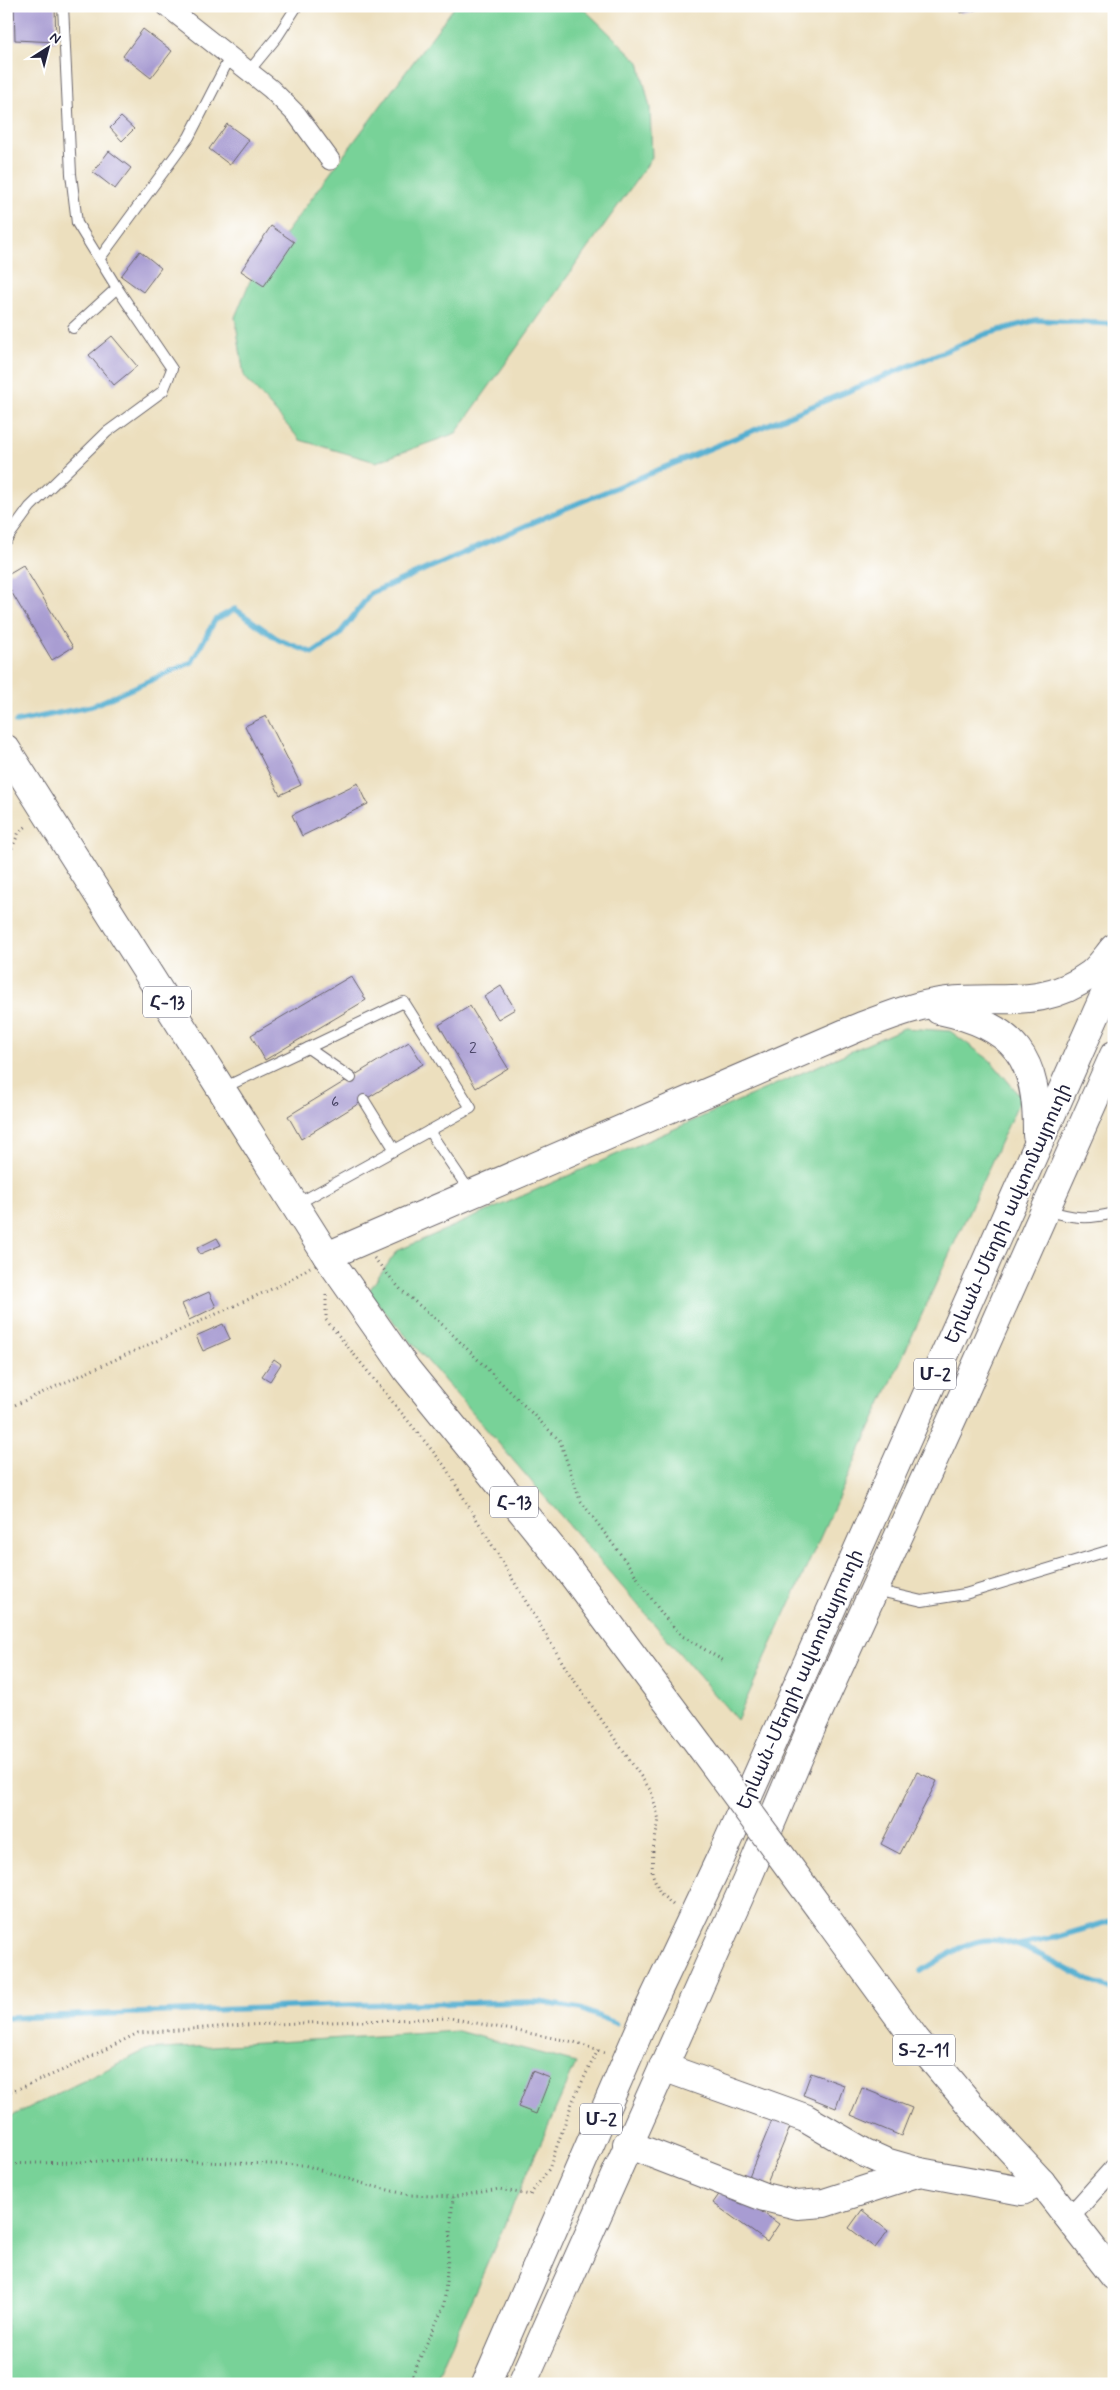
<svg xmlns="http://www.w3.org/2000/svg" width="1120" height="2390" viewBox="0 0 1120 2390" font-family="Mynerve,'Noto Sans Armenian',sans-serif">
<style>
.green{fill:#78d298;stroke:#4d7a6a}
.lines{fill:none;stroke-linecap:round;stroke-linejoin:round}
.stream{stroke:#52aed0;stroke-width:5.5}
.building{fill:#a89cd2}
.lane-casing{stroke:#696469;stroke-width:12}
.street-casing{stroke:#696469;stroke-width:21}
.primary-casing{stroke:#696469;stroke-width:30}
.highway-casing{stroke:#696469;stroke-width:30}
.path{stroke:#696469;stroke-width:3;stroke-dasharray:1 4;stroke-linecap:butt}
.lane{stroke:#fff;stroke-width:10}
.street{stroke:#fff;stroke-width:19}
.primary{stroke:#fff;stroke-width:28}
.highway{stroke:#fff;stroke-width:28}
.primary-bridge-casing{stroke:#696469;stroke-width:30;stroke-linecap:butt}
.primary-bridge{stroke:#fff;stroke-width:28}
.labels{text-anchor:middle;stroke-width:4;stroke-linejoin:round;paint-order:stroke}
.number-label{font-size:16px;fill:#444061}
.shield{fill:#fff;stroke:#646476;stroke-width:1}
.shield-label{font-size:18px;font-weight:bold;fill:#22223b}
.street-label{font-size:19px;fill:#22223b;stroke:#fff}
</style>
<rect width="100%" height="100%" fill="#fff"/>
<filter id="ink" filterUnits="userSpaceOnUse"><feTurbulence type="fractalNoise" baseFrequency=".02" numOctaves="2"/><feDisplacementMap in="SourceGraphic" scale="10" xChannelSelector="R" yChannelSelector="G"/><feConvolveMatrix kernelMatrix="1 2 1 2 8 2 1 2 1" color-interpolation-filters="sRGB"/></filter>
<filter id="wash" filterUnits="userSpaceOnUse"><feTurbulence type="fractalNoise" baseFrequency=".0096" numOctaves="4" result="noise"/><feDisplacementMap in="SourceGraphic" scale="20" xChannelSelector="R" yChannelSelector="G"/><feGaussianBlur stdDeviation="1.12" result="paint"/><feColorMatrix in="noise" values="0 0 0 0 0 0 0 0 0 0 0 0 0 0 0 0 0 1.4 0 .05"/><feComposite in="paint" operator="in"/></filter>
<g filter="url(#wash)">
<rect width="100%" height="100%" fill="#ecdfbe"/>
<g class="green">
<path d="M455,6H576L586,11L639,62L650,108L652,158L456,433L376,462L300,440L244,376L235,317L250,281Z"/>
<path d="M904,1028L950,1031L991,1061L1021,1097L737,1720L368,1292L397,1251Z"/>
<path d="M458,2031L576,2063L434,2384H6V2119L146,2050Z"/>
</g>
<g class="lines">
<g class="stream">
<path d="M16,722L92,706L192,662L215,620L235,609L279,640L313,653L338,636L371,593L564,509L986,334L1036,320L1114,324"/>
<path d="M1019,1945L1057,1937L1114,1920"/>
<path d="M921,1971C940,1960 968,1939 990,1940C1028,1940 1076,1979 1114,1990"/>
<path d="M6,2018L340,2005L539,2002L580,2009L615,2023"/>
</g>
</g>
<g id="blocks">
<g class="building">
<path d="M14,6H55L56,42L15,40Z"/>
<path d="M959,6H989V7L960,13Z"/>
<path d="M143,29L172,51L151,78L123,56Z"/>
<path d="M121,117L134,129L122,141L110,128Z"/>
<path d="M227,124L249,140L230,165L209,149Z"/>
<path d="M109,151L131,168L115,189L93,172Z"/>
<path d="M271,226L294,242L264,286L241,271Z"/>
<path d="M140,251L161,268L143,292L121,276Z"/>
<path d="M112,336L137,366L114,385L89,355Z"/>
<path d="M23,565L73,647L52,660L6,583V575Z"/>
<path d="M266,716L301,785L280,795L245,726Z"/>
<path d="M358,783L368,804L302,836L292,815Z"/>
<path d="M351,976L366,1000L265,1060L251,1035Z"/>
<path d="M501,986L515,1009L498,1019L484,997Z"/>
<path d="M470,1006L508,1068L476,1088L439,1025Z"/>
<path d="M409,1042L423,1064L301,1139L288,1116Z"/>
<path d="M217,1238L221,1245L200,1254L197,1248Z"/>
<path d="M209,1292L216,1307L189,1320L182,1304Z"/>
<path d="M223,1324L230,1339L203,1351L196,1336Z"/>
<path d="M274,1359L281,1364L270,1381L262,1376Z"/>
<path d="M917,1772L937,1781L900,1854L881,1844Z"/>
<path d="M532,2071L550,2078L536,2114L518,2107Z"/>
<path d="M811,2073L844,2085L836,2108L803,2095Z"/>
<path d="M862,2088L912,2108L901,2136L851,2115Z"/>
<path d="M773,2118L791,2125L763,2193L745,2186Z"/>
<path d="M725,2186L779,2224L767,2242L713,2203Z"/>
<path d="M862,2210L888,2231L875,2248L849,2228Z"/>
</g>
</g>
</g>
<g filter="url(#ink)">
<use href="#blocks" fill-opacity="0" stroke="#696469" stroke-width="1"/>
<g class="lines">
<defs>
<g id="lane">
<path d="M63,6L71,174L77,223L117,288L73,328"/>
<path d="M249,71L277,37L297,6"/>
<path d="M100,258L189,137L230,57"/>
<path d="M6,540L30,507L107,432L163,391L172,369L117,288"/>
<path d="M308,1048L404,1002L471,1108L429,1131"/>
<path d="M223,1088L308,1048L351,1078"/>
<path d="M364,1100L395,1150"/>
<path d="M297,1204L429,1131L471,1193"/>
<path d="M1046,1210C1073,1218 1087,1220 1114,1213"/>
<path d="M875,1590L922,1601L965,1594L1114,1549"/>
</g>
<g id="street">
<path d="M166,6L271,89L297,115L330,160"/>
<path d="M1069,2218L1114,2168"/>
</g>
<g id="primary">
<path d="M6,749L327,1256L407,1370L563,1562L701,1747"/>
<path d="M820,1909L916,2040L983,2120L1041,2182L1114,2276"/>
</g>
<g id="highway">
<path d="M939,1010C1016,1026 1038,1058 1037,1135"/>
<path d="M327,1256L857,1028C889,1016 914,1005 948,1001C1002,995 1042,1010 1091,974C1100,967 1107,956 1114,948"/>
<path d="M663,2067L805,2118L865,2153L885,2162L920,2172L1022,2191L1041,2182"/>
<path d="M627,2144L764,2197L797,2205L824,2203L920,2172"/>
<path d="M486,2384L647,2013L721,1857L1114,974"/>
<path d="M522,2384L746,1882L812,1726L963,1395L1114,1055"/>
</g>
</defs>
<use href="#lane" class="lane-casing"/>
<use href="#street" class="street-casing"/>
<use href="#primary" class="primary-casing"/>
<use href="#highway" class="highway-casing"/>
<g class="path">
<path d="M6,862L19,832L28,825"/>
<path d="M374,1258L401,1290L444,1326L560,1441L580,1500L630,1567L662,1614L682,1636L724,1661"/>
<path d="M326,1295V1320L444,1465L567,1670L651,1791L659,1820L653,1849L652,1873L660,1893L673,1905"/>
<path d="M6,1409L287,1282L310,1267"/>
<path d="M6,2094L68,2068L138,2033L244,2025L450,2018L574,2042L605,2053"/>
<path d="M6,2164L135,2160L304,2165L368,2185L409,2195L453,2197L499,2189L530,2195L549,2169L573,2100L598,2050"/>
<path d="M408,2384L444,2306L453,2197"/>
</g>
<use href="#lane" class="lane"/>
<use href="#street" class="street"/>
<use href="#primary" class="primary"/>
<use href="#highway" class="highway"/>
<defs>
<path id="primary-bridge" d="M701,1747L820,1909"/>
</defs>
<use href="#primary-bridge" class="primary-bridge-casing"/>
<use href="#primary-bridge" class="primary-bridge"/>
</g>
</g>
<g class="labels">
<g class="number-label">
<text x="473" y="1053">2</text>
<text x="335" y="1107">6</text>
</g>
<g class="shield">
<rect x="143" y="986.5" width="48" height="31" rx="4"/>
<rect x="914" y="1358.5" width="42" height="31" rx="4"/>
<rect x="490" y="1486.5" width="48" height="31" rx="4"/>
<rect x="893" y="2034.5" width="62" height="31" rx="4"/>
<rect x="580" y="2103.5" width="42" height="31" rx="4"/>
</g>
<g class="shield-label">
<text x="167" y="1008">Հ-13</text>
<text x="935" y="1380">Մ-2</text>
<text x="514" y="1508">Հ-13</text>
<text x="924" y="2056">Տ-2-11</text>
<text x="601" y="2125">Մ-2</text>
</g>
<g class="street-label">
<text transform="translate(1007 1213) rotate(-66)" y="7">Երևան-Մեղրի ավտոմայրուղի</text>
<text transform="translate(799 1679) rotate(-66)" y="7">Երևան-Մեղրի ավտոմայրուղի</text>
</g>
</g>
<rect width="1120" height="2390" fill="none" stroke="#fff" stroke-width="25"/>
<g transform="translate(48 48) rotate(36)" stroke="#ffffff" stroke-width="4" paint-order="stroke">
<path d="M0-4L9 19L0 12L-9 19Z" fill="#22223b"/>
<text y="-8" font-size="14" font-weight="bold" text-anchor="middle" fill="#22223b">N</text>
</g>
</svg>
